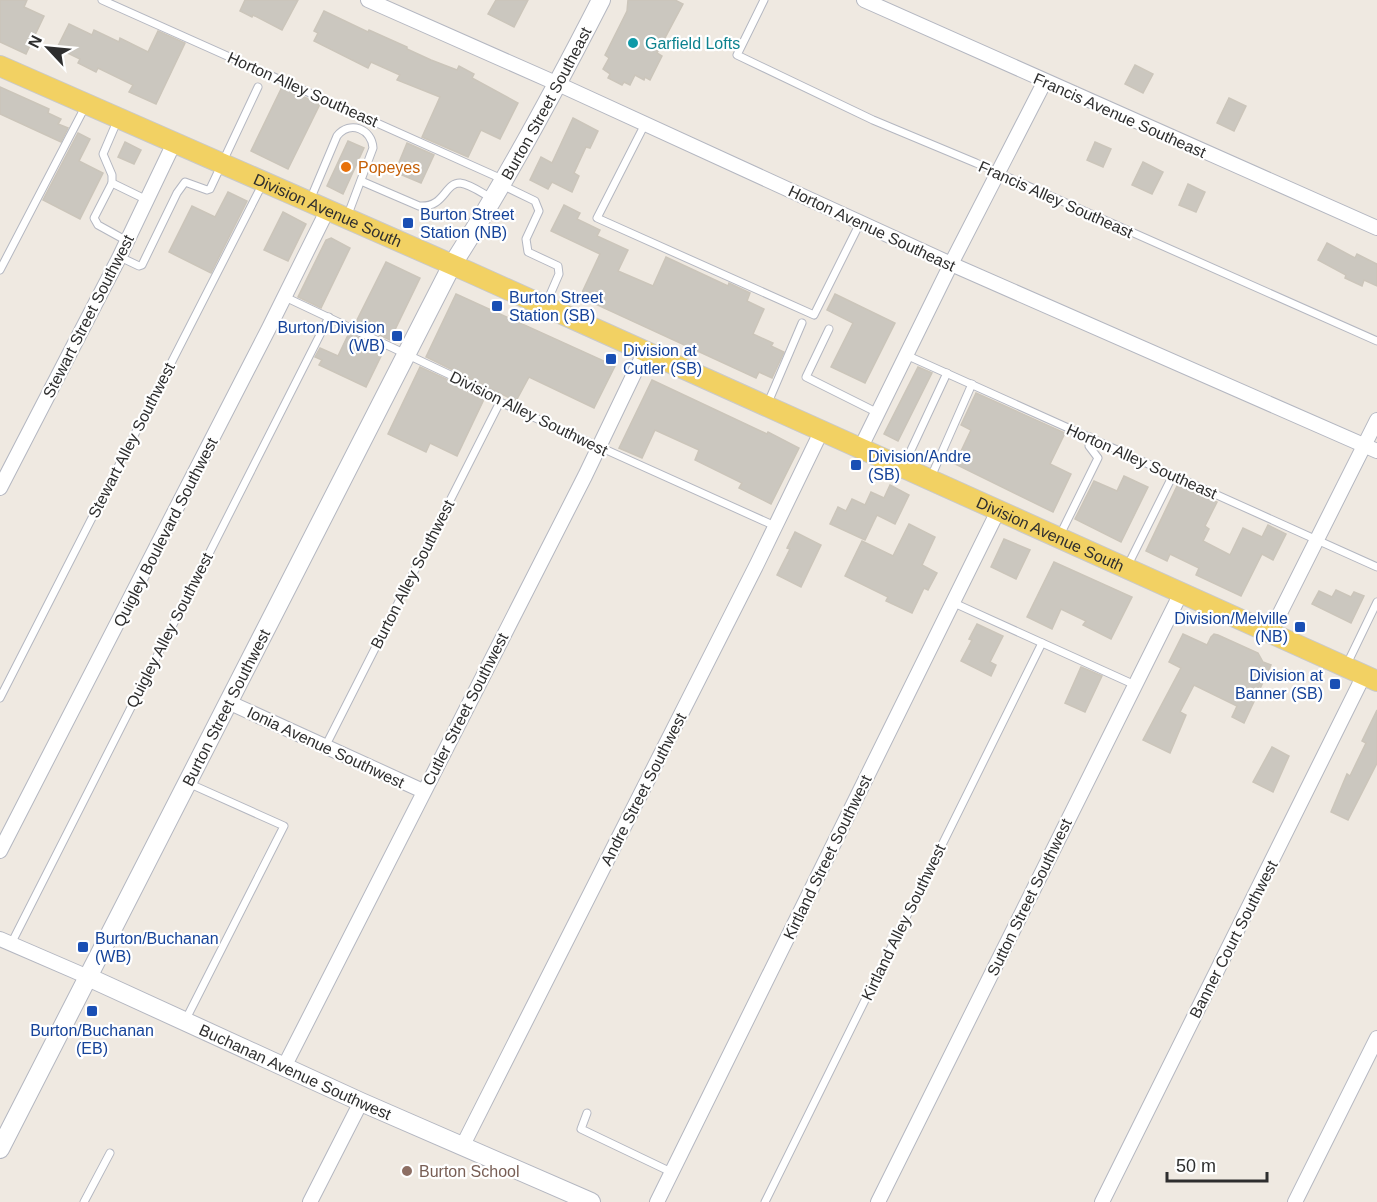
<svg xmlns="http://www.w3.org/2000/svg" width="1377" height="1202" viewBox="0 0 1377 1202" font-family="Arial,sans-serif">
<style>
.building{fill:#cbc7bf;stroke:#cbc5ba;stroke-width:1.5}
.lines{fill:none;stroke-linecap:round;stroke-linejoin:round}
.lane-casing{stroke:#b4b7c1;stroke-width:9}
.street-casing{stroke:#b4b7c1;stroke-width:16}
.secondary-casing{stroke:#b4b7c1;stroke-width:20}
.primary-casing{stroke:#c9c9c9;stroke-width:22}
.lane{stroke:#fff;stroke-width:7}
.street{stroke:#fff;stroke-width:14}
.secondary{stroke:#fff;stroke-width:18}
.primary{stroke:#f2d163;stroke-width:20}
.culture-dot{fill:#0f9aa8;stroke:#fff;stroke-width:2}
.food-dot{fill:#e8710a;stroke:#fff;stroke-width:2}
.transit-dot{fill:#1a4fb4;stroke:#fff;stroke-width:2}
.education-dot{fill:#8d6e63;stroke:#fff;stroke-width:2}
.labels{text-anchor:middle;stroke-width:4.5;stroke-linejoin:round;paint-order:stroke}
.culture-label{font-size:16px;fill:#0d838f;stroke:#fff;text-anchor:start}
.street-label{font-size:16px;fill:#2e2e2e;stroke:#fff}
.food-label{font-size:16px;fill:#c56008;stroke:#fff;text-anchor:start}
.transit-label{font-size:16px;fill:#164399;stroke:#fff;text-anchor:start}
.education-label{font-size:16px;fill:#785e54;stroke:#fff;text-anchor:start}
</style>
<rect width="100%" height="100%" fill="#efe9e1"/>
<g class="building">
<path d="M0,0H27L24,7L44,16L26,54L0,42Z"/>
<path d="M245,0H298L282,30L253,15L252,17L240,11Z"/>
<path d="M496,0H528L514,27L488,14Z"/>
<path d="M628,0H675L683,4L657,53L662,56L650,80L645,77L644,80L635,75L630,85L624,82L622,85L608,78L610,74L603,69L609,58L605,55L627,11Z"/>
<path d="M324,11L368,32L369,30L407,47V49L431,60L457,70L459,66L474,74L472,78L518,103L500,139L481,130L468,157L422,137L440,97L397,80L400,75L371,62L368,68L314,41L318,33L314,31Z"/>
<path d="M69,24L92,35L94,30L119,42L120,38L148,52L158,31L185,43L156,104L129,92L133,85L98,68L96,72L78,63L80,59L57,48Z"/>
<path d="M1135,65L1153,74L1143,93L1125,84Z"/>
<path d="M0,87L49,109L48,113L61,119L58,124L68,128L61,142L0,114Z"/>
<path d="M282,87L320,104L288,169L251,151Z"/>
<path d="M1229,98L1246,106L1234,131L1217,123Z"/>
<path d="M573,118L598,131L590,148L586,147L574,173L579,176L572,192L552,182L548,189L530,180L541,157L552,163Z"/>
<path d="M78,133L90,139L79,161L103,173L80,219L43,200Z"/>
<path d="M348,141L364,148L343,194L327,186Z"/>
<path d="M125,142L141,150L134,164L118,157Z"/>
<path d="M1095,142L1111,149L1103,167L1087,160Z"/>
<path d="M407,143L434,155L421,183L395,172Z"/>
<path d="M1143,162L1163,172L1152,194L1132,185Z"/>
<path d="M1188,184L1205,192L1196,212L1179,205Z"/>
<path d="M228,192L247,201L211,273L169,252L192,206L215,217Z"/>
<path d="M564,205L580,213L577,219L600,230L597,236L628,250L618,271L653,286L666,257L728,286L729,283L750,293L747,301L764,309L753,334L773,343L771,346L784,352L772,378L759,372L756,378L580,297L600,254L551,231Z"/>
<path d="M283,212L306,224L288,261L264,250Z"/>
<path d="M331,238L350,248L321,308L298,297L326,240Z"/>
<path d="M1327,243L1355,258L1357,254L1377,264V286L1364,280L1362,286L1345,278L1346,275L1318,260Z"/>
<path d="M386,262L420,278L390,340L355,324Z"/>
<path d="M456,294L615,366L594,408L529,377L516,401L426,357Z"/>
<path d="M835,294L895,323L865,383L831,367L853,323L827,310Z"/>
<path d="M349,333L384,350L366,387L319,365L322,360L315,357L320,348L338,356Z"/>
<path d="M420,367L485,397L457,456L430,443L426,452L388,434Z"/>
<path d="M918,367L932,373L898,441L884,434Z"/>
<path d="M652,380L767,434L768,432L799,448L771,504L739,488L742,483L695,460L699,450L655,430L642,458L619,448Z"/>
<path d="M976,393L1065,433L1050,464L1071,474L1053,512L955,464L971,430L961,425Z"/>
<path d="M1124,476L1148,487L1121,542L1075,519L1094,481L1117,491Z"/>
<path d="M1178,484L1217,502L1205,526L1209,529L1203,541L1230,555L1243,528L1262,537L1268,525L1286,534L1273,560L1262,554L1241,596L1196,575L1199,568L1170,554L1167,561L1146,551Z"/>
<path d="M890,485L909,495L895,524L877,515L865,540L830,524L838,507L846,511L852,499L865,505L871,492L884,498Z"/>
<path d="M909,524L935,537L922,565L937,573L928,590L924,588L912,613L886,601L888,597L845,576L862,541L893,556Z"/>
<path d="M795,532L821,545L801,587L777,575L790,549L787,548Z"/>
<path d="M1004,539L1030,550L1016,579L991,567Z"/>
<path d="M1054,562L1132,597L1111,639L1083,625L1086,621L1061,609L1052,629L1027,617Z"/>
<path d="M1336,590L1351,597L1354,592L1364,596L1351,623L1312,604L1319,591L1332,597Z"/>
<path d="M977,624L1003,636L990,662L996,665L991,676L961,661L972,640L969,639Z"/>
<path d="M1183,634L1207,645L1211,637L1214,634L1218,635L1258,653L1263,662L1271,665L1244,723L1232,717L1237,706L1194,685L1180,712L1186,715L1170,753L1143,740L1181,668L1169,662Z"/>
<path d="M1081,667L1102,676L1085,712L1065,703Z"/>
<path d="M1377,710V763L1348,820L1331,812L1347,774L1350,776L1366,743L1362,741Z"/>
<path d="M1272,747L1289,756L1273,792L1253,782Z"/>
</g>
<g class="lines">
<defs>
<g id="lane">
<path d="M102,0L502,179"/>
<path d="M764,0L737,55L873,120L976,163L1377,341"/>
<path d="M645,124L597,218L814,315L860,223"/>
<path d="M361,181L419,206C445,208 444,183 460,183C470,184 482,193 491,198"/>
<path d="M112,183V175L103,154L118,119"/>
<path d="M502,185L535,201L539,211L526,239L528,252L558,266L559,274L546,304"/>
<path d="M310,200L337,136C350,120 372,129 373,148L347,217"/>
<path d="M127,241L98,225L94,218L112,183L147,200"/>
<path d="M120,257L139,266L142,265L177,193L185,182L207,190L210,189L258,87"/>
<path d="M0,270L86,105"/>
<path d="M285,297L497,397L500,402L775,526"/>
<path d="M829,329L806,377L878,413"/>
<path d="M906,355L1377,567"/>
<path d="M767,405L802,323"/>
<path d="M904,465L947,373"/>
<path d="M931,477L972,384"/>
<path d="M1060,535L1098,458L1089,446L1090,437"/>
<path d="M1128,565L1173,475"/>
<path d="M954,603L1135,685"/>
<path d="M1347,664L1377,602"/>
<path d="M0,698L262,185"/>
<path d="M325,747L500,402"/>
<path d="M11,944L329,317"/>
<path d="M186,1019L284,826L188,783"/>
<path d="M587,1113L581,1129L671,1172"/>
<path d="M84,1202L110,1153"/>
<path d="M765,1202L1042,643"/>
</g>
<g id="street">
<path d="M368,0L558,84L951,264L1377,451"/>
<path d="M864,0L1377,228"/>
<path d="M860,449L951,264L1045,81"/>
<path d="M0,488L119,258L174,143"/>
<path d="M1270,633L1377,420"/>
<path d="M228,702L423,791"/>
<path d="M0,851L269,328L327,211"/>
<path d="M0,939L88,977"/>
<path d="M284,1067L585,476L645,351"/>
<path d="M463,1145L757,564L821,432"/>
<path d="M310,1202L361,1102"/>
<path d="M657,1202L998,511"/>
<path d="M878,1202L1181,593"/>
<path d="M1102,1202L1364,675"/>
<path d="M1295,1202L1377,1038"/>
</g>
<g id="secondary">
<path id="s1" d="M88,977L361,1102L591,1202"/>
<path id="s2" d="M0,1149L452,265C507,180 555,90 601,0"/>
</g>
<g id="primary">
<path id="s3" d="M0,66L469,272L1377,681"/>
</g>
</defs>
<use href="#lane" class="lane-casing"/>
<use href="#street" class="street-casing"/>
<use href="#secondary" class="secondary-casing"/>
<use href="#primary" class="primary-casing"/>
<use href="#lane" class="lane"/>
<use href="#street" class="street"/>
<use href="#secondary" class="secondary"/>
<use href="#primary" class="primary"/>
</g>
<circle class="culture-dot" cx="633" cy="43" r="6"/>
<circle class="food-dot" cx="346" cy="167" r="6"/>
<g class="transit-dot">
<rect x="402" y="217" width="12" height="12" rx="3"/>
<rect x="491" y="300" width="12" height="12" rx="3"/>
<rect x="391" y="330" width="12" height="12" rx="3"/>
<rect x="605" y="353" width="12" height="12" rx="3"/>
<rect x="850" y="459" width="12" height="12" rx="3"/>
<rect x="1294" y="621" width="12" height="12" rx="3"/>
<rect x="1329" y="678" width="12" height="12" rx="3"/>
<rect x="77" y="941" width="12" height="12" rx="3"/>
<rect x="86" y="1005" width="12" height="12" rx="3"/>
</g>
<circle class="education-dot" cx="407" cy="1171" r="6"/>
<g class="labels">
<g class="culture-label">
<text x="645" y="49">Garfield Lofts</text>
</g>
<g class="street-label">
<text transform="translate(303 89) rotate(24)" y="6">Horton Alley Southeast</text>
<text dy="6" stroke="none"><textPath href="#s2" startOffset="1180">Burton Street Southeast</textPath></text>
<text transform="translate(1120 115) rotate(24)" y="6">Francis Avenue Southeast</text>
<text transform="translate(1056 199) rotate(24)" y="6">Francis Alley Southeast</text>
<text dy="6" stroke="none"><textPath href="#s3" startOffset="358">Division Avenue South</textPath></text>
<text transform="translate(872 228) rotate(25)" y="6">Horton Avenue Southeast</text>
<text transform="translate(88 316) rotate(-63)" y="6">Stewart Street Southwest</text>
<text transform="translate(529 413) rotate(26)" y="6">Division Alley Southwest</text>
<text transform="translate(131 440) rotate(-63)" y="6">Stewart Alley Southwest</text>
<text transform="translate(1142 461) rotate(24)" y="6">Horton Alley Southeast</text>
<text transform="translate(165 532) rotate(-63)" y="6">Quigley Boulevard Southwest</text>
<text dy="6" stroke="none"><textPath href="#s3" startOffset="1150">Division Avenue South</textPath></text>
<text transform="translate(412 574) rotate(-63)" y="6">Burton Alley Southwest</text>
<text transform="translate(169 630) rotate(-63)" y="6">Quigley Alley Southwest</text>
<text dy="6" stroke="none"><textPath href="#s2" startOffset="496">Burton Street Southwest</textPath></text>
<text transform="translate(465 709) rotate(-63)" y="6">Cutler Street Southwest</text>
<text transform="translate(326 747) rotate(25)" y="6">Ionia Avenue Southwest</text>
<text transform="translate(643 789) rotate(-63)" y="6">Andre Street Southwest</text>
<text transform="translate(827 857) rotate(-64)" y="6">Kirtland Street Southwest</text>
<text transform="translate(1029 897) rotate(-64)" y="6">Sutton Street Southwest</text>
<text transform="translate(903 922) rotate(-64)" y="6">Kirtland Alley Southwest</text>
<text transform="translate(1233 939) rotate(-63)" y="6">Banner Court Southwest</text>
<text dy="6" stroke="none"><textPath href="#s1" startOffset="228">Buchanan Avenue Southwest</textPath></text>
</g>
<g class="food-label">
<text x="358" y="173">Popeyes</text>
</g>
<g class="transit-label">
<text x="420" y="220">Burton Street<tspan x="420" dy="18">Station (NB)</tspan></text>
<text x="509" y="303">Burton Street<tspan x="509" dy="18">Station (SB)</tspan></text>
<text x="385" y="333" text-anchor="end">Burton/Division<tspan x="385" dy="18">(WB)</tspan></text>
<text x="623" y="356">Division at<tspan x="623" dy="18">Cutler (SB)</tspan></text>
<text x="868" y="462">Division/Andre<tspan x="868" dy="18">(SB)</tspan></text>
<text x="1288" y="624" text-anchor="end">Division/Melville<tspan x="1288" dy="18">(NB)</tspan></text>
<text x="1323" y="681" text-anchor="end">Division at<tspan x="1323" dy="18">Banner (SB)</tspan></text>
<text x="95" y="944">Burton/Buchanan<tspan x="95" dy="18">(WB)</tspan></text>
<text x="92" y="1036" text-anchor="middle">Burton/Buchanan<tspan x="92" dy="18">(EB)</tspan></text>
</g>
<g class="education-label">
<text x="419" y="1177">Burton School</text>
</g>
</g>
<g transform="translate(48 48) rotate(296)" stroke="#ffffff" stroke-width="4.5" paint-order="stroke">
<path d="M0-4.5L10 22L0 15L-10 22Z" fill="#2e2e2e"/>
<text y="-9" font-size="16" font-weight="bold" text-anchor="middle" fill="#2e2e2e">N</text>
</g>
<path d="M1167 1172v9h100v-9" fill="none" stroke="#2e2e2e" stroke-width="3"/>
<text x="1176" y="1172" font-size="18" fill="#2e2e2e" stroke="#ffffff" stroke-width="4.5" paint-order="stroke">50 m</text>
</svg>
